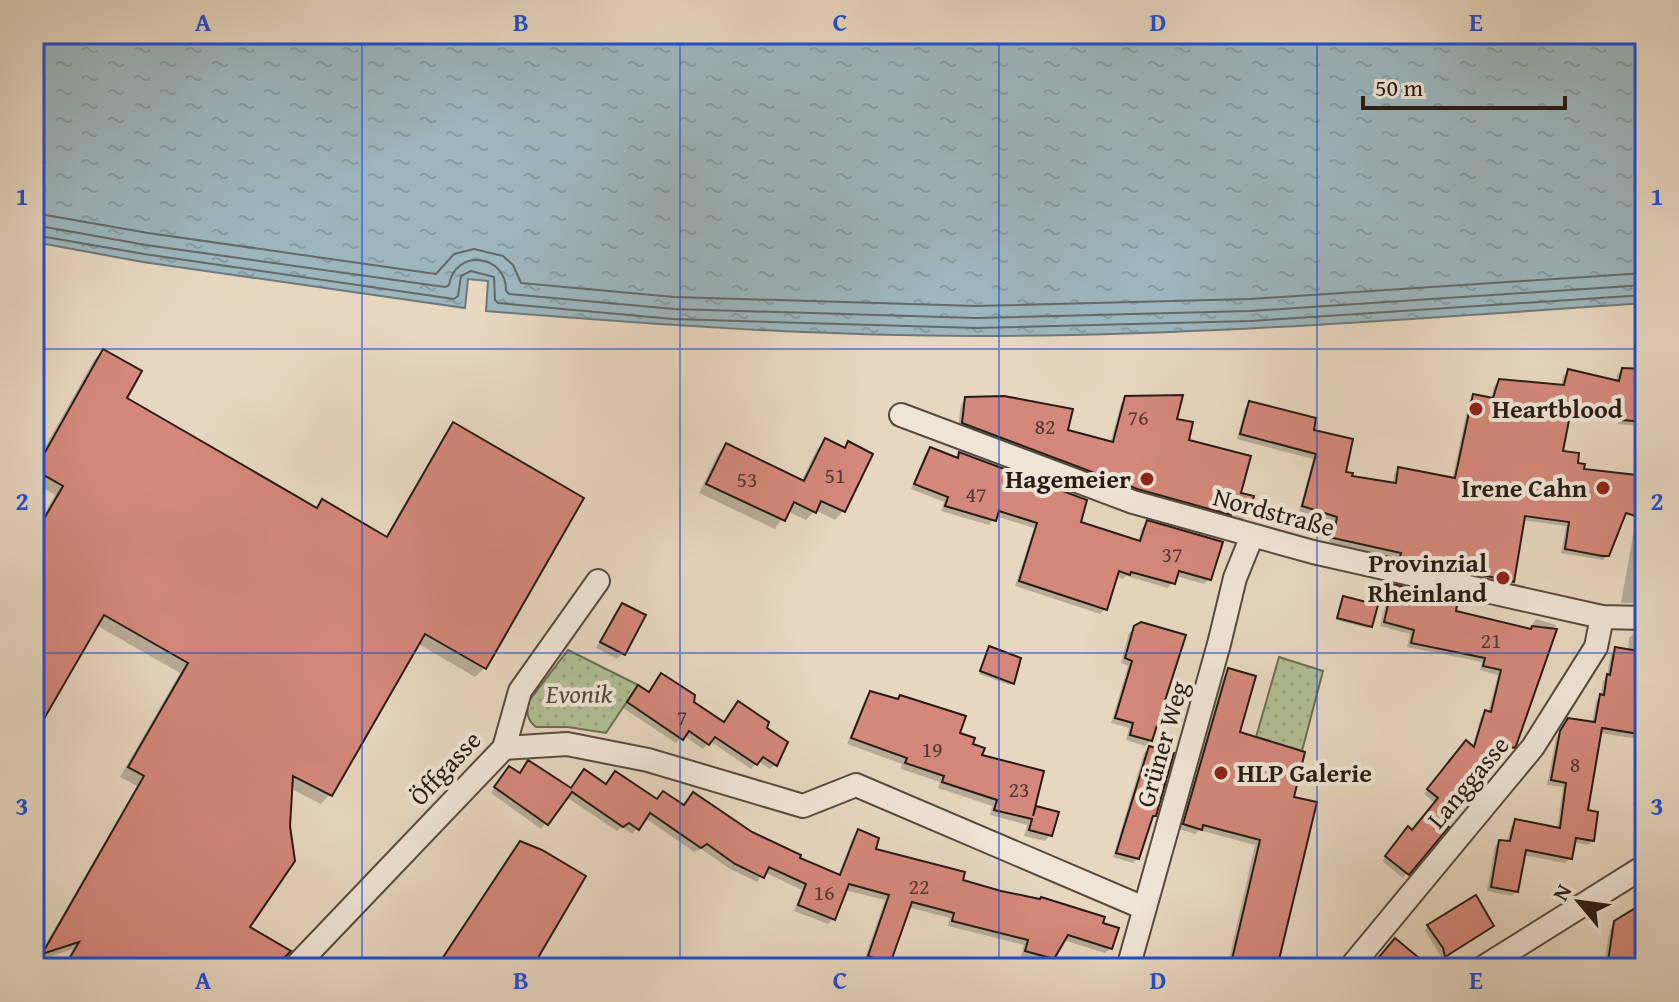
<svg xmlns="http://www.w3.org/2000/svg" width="1679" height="1002" viewBox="0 0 1679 1002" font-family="'Gentium Book Plus',serif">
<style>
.park{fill:url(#park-dots);stroke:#6c6e55;stroke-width:2}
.water{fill:url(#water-ripples);stroke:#6e787a;stroke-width:2}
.shadow{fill:#0003}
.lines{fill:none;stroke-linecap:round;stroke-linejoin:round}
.shore{stroke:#626969;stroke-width:2}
.building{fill:#d4887b;stroke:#271c14;stroke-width:2}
.street-casing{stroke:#574b3f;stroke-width:26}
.street{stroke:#efe5d6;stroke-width:22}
.grid{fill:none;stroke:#1d4ed8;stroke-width:2;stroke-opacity:0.55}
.poi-dot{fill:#8f2418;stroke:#efe5d6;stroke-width:3}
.labels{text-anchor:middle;stroke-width:8;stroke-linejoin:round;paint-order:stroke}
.number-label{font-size:22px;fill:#52372e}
.poi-label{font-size:26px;font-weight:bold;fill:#271c14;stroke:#efe5d6;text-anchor:end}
.street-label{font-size:26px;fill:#271c14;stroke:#efe5d6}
.park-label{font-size:26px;font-style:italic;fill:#504d3b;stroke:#efe5d6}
.neatline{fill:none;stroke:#1d4ed8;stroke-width:3}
.grid-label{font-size:26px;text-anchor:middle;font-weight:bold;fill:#1d4ed8}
</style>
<defs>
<pattern id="park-dots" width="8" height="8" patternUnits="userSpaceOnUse" patternTransform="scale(2)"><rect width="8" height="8" fill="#b1bf96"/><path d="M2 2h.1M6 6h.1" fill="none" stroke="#98a480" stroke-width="1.8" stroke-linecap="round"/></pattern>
<pattern id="water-ripples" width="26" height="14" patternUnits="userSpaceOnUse" patternTransform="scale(2)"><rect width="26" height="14" fill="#9db6be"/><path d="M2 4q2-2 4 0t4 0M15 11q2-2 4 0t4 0" fill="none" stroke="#879ca2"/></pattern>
</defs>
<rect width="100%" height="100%" fill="#e7d7c0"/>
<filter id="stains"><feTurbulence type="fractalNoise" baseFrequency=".0025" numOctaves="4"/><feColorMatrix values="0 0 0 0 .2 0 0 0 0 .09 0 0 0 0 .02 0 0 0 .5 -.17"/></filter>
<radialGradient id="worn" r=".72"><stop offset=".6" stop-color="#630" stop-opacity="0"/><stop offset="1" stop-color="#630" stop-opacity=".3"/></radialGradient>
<g class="park">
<path d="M568,650L638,685L606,733L568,727H536C527,720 526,712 529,701Z"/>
<path d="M1279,657L1323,671L1302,751L1256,737Z"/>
</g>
<path class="water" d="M34,34H1645V303C1422,318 1199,336 975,336C812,336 649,324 486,311L488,281L468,279L465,308L143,262L34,242Z"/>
<g class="shadow">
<path d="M103,351L124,399L315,509L323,502L385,538L445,434L454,425L484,668L475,677L417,643L330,794L321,804L290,788L247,927L288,952L276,968H62L73,949L36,961L137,786L120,777L180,673L96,625L34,732V533L55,495L34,483V467L94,360Z"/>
<path d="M1622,370L1645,371V432L1637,431L1638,426L1618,424V421L1569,409L1560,452L1575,465L1608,555L1603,560L1561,553L1566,526L1523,520L1512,581L1507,586L1396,562L1397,557L1329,543L1333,521L1299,511L1313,459L1237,439L1245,408L1250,403L1312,431L1343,473L1350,477L1393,485L1394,474L1399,469L1452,480L1469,401L1474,396L1491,399L1494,386L1499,381L1561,387L1563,376L1568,372L1616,382L1617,375Z"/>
<path d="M1126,398L1174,420L1186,442L1239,494L1248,514L1242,520L1227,516L1224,519L1132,493L958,428L961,404L966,399L1110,443L1121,404Z"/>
<path d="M825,441L843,449L848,444L871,455L843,511L835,520L815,510L806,520L787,511L775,529L699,493L718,454L726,445L801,482L817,449Z"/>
<path d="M930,449L954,459L959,454L1078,523L1138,542L1142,528L1147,523L1209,579L1204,584L1176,576L1168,588L1126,576L1123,579L1115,576L1105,609L1100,614L1015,586L1034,528L995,516L989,525L941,511L944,502L911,489L925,454Z"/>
<path d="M1645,508V610L1633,608L1634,603H1621L1637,513Z"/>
<path d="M1394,587L1454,612L1529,631L1536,619L1556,625L1514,745L1507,752L1501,750L1441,823L1403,878L1382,861L1404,834L1412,832L1435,803L1424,794L1461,747L1472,748L1481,717L1488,713L1498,675L1480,670L1482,662L1407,647L1410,634L1380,626L1389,591Z"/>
<path d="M1344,598L1370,626L1367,628L1336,620Z"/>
<path d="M622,605L623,653L617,659L596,648L616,611Z"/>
<path d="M1135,628L1151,740L1145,746L1126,740L1129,728L1111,723L1128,666L1121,663L1129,633Z"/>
<path d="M1645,633V740L1599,733L1586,812L1593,840L1588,845L1573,842L1570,858L1565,863L1523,855L1516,891L1512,896L1487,891L1495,846L1500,842L1507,843L1511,826L1516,822L1557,829L1563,787L1547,785L1556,738L1569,720L1592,724L1596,701L1601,696L1603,681L1607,676L1611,654L1616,650L1628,651L1629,638L1634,634Z"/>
<path d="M990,648L1012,683L1010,685L979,674Z"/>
<path d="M1229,670L1237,733L1292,799L1275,968H1227L1255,845L1199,830L1195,834L1179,829L1224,676Z"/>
<path d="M634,693L692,703L723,724L765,729L775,765L770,769L758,761L751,769L710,741L703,749L683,735L676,743L623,708Z"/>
<path d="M871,693L957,735L970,745L1031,813L1036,808L1050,835L1045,841L1024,836L1027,825L990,815L992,806L938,788L940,782L901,769L902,764L847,744L865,699Z"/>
<path d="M1149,748L1154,815L1150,820L1138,858L1133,863L1113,857L1144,753Z"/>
<path d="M504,774L519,775L570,790L605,786L683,807L751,834L797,859L838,876L853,837L859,831L873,850L961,881L1101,924L1111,948L1105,953L1063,940L1047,963L1021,956L1024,945L948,926L950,918L908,907L889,963L883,968L864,961L885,900L845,890L833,919L828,924L794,911L802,890L764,872L757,882L730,869L701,849L694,852L645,818L632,834L622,827L617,831L566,797L541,829L491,793Z"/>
<path d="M1639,782H1645V807L1633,805Z"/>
<path d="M521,843L530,968H435L513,851Z"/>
<path d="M1645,905V955L1631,964L1630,968H1603L1610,929Z"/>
<path d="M1428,926H1490L1441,957L1425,930Z"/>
<path d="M1389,946L1422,968H1377L1374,963Z"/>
</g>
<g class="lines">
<g class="shore">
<path d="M34,213L148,233L436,274L454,254L474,249L503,256L513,265L521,283L674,297L976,306L1250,299L1645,273"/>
<path d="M34,225L146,245L445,287L449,285C455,248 507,254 506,291L509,294L674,309L976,318L1250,311L1645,285"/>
<path d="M34,235L144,254L454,299L458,296L461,276L471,271L494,277L495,300L498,303L673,319L977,328L1251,321L1645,295"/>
</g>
</g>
<g class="building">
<path d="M103,349L142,371L127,398L317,508L322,499L387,537L453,422L584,498L486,669L425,634L332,796L293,776L290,826L295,861L250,927L291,951L283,959L280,968H64L79,942L42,954L144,776L128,767L188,663L104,615L34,736V536L63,486L35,470Z"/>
<path d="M1622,368L1645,369V422L1622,420V417L1572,405L1563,451L1579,453L1578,463L1585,464L1584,469L1645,476V519L1626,513L1609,556H1602L1565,549L1569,522L1525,516L1514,582L1400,557L1401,553L1333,538L1337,517L1302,506L1316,454L1240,434L1249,401L1316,418L1314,430L1353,439L1346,472L1353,473L1352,476L1396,483L1398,467L1455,478L1473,394L1493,398L1499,379L1564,385L1568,369L1619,381Z"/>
<path d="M1183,395L1177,419L1193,422L1189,440L1251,456L1241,493L1254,496L1249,515L1232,511L1231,515L1137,489L962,423L965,397L1004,396L1073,409L1068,430L1113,442L1125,396Z"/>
<path d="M825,438L845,448L848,441L873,454L845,512L821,501L816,513L794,502L785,521L706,484L726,443L804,481Z"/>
<path d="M930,447L958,458L959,452L1087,500L1081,522L1140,541L1147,520L1223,542L1211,580L1179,571L1175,584L1131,572L1130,575L1119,571L1107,610L1019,581L1037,523L999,511L996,521L945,506L948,497L914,484Z"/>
<path d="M1393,584L1458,599L1456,611L1531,629L1532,626L1557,629L1516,746L1514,748L1506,746L1444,823L1449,827L1409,875L1385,856L1408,826L1412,830L1438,798L1427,789L1466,740L1474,747L1485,710L1491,712L1501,670L1483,666L1485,658L1411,643L1414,630L1384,622Z"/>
<path d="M1343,596L1378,605L1372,627L1337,618Z"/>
<path d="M622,603L646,615L625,655L600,642Z"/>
<path d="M1141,622L1186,635L1152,741L1130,735L1133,723L1115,718L1132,661L1125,658L1134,626Z"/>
<path d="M989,646L1021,658L1014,684L980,671Z"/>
<path d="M1615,647L1645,652V735L1602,728L1588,810L1598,812L1594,841L1576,838L1572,859L1526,850L1518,892L1491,887L1499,840L1510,841L1515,819L1560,828L1566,783L1551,780L1560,731L1568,718L1595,722L1600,694L1604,695L1607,674L1610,675Z"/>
<path d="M1228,668L1256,676L1240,732L1305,752L1294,797L1317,802L1277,968H1230L1260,840L1203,825L1202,830L1183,824Z"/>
<path d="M661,673L695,695L694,702L724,722L738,701L769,722L767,728L788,742L777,766L763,757L757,765L715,737L709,745L689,731L683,740L627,702L638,685L649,692Z"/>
<path d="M870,691L898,699L900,695L966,716L960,733L975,738L973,744L985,748L982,755L1044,771L1033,816L1036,806L1059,812L1052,836L1029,830L1032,819L994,810L997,800L942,782L944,776L905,763L907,758L851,738Z"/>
<path d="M1149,746L1174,753L1156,816H1153L1139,859L1116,853Z"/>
<path d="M528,760L571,788L584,769L606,784L615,771L657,799L663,791L684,805L693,792L752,832L801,855L800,858L840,875L858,829L879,838L876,849L965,872L963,880L1001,891L1040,899L1041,897L1105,917L1103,923L1119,928L1112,949L1068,935L1054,959L1025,951L1028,940L952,921L954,913L912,902L890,964L868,956L889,895L849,884L835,920L798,905L806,884L769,867L764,878L735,864L707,844L701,848L650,813L639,830L629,823L623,827L572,792L548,825L494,787L509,766L520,773Z"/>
<path d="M520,841L542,850L586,876L532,968H436Z"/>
<path d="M1476,895L1494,926L1445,957L1443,948L1427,925Z"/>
<path d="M1645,902V955L1626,968H1607L1614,921Z"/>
<path d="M1395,938L1431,968H1385L1379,957Z"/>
</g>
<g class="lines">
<defs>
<g id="street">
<path d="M901,415L1133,502L1313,552L1602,617L1645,618"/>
<path d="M504,748L567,744L648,760L803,806L856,785L1144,908"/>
<path d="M294,968L504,748L520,691L598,581"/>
<path d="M1128,968L1219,644L1235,578L1252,536"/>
<path d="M1350,968L1533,747L1596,647L1602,617"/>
<path d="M1482,968L1645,866"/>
</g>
</defs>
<use href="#street" class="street-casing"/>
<use href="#street" class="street"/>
</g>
<path class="grid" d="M362,34V968M680,34V968M999,34V968M1317,34V968M34,349H1645M34,653H1645"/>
<g class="poi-dot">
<circle cx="1476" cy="409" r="8"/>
<circle cx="1147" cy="479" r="8"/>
<circle cx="1603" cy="488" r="8"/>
<circle cx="1503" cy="578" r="8"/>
<circle cx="1221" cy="773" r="8"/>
</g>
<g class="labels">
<g class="number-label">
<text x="1138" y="425">76</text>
<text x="1045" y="434">82</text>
<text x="835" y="483">51</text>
<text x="747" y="487">53</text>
<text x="976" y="502">47</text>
<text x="1172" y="562">37</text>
<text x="1491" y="648">21</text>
<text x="682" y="725">7</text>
<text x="932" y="757">19</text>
<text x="1575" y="772">8</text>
<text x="1019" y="797">23</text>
<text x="919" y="894">22</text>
<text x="824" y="900">16</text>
</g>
<g class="poi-label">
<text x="1492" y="418" text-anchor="start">Heartblood</text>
<text x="1131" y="488">Hagemeier</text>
<text x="1587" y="497">Irene Cahn</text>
<text x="1487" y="572">Provinzial<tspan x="1487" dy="30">Rheinland</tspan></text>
<text x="1237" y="782" text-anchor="start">HLP Galerie</text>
</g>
<g class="street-label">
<text transform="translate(1274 512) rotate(15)" y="9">Nordstraße</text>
<text transform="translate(1162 744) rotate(-74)" y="9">Grüner Weg</text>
<text transform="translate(445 768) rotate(-47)" y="9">Öffgasse</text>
<text transform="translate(1468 782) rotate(-50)" y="9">Langgasse</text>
</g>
<g class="park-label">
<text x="579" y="703">Evonik</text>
</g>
</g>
<rect width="1679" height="1002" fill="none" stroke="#e7d7c0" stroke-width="88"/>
<g transform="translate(1579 902) rotate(299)" stroke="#efe5d6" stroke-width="6" paint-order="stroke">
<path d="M0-6L14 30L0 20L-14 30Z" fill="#271c14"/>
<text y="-12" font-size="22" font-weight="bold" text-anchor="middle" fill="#271c14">N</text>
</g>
<path d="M1363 96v12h202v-12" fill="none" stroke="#271c14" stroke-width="4"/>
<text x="1375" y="96" font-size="24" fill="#271c14" stroke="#efe5d6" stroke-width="6" paint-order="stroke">50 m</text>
<rect x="44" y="44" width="1591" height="914" class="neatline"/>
<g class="grid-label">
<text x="203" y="31">A</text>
<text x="521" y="31">B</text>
<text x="840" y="31">C</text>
<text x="1158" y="31">D</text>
<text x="1476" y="31">E</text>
<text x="22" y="205">1</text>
<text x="1657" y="205">1</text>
<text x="22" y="510">2</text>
<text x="1657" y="510">2</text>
<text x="22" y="815">3</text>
<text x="1657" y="815">3</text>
<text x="203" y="989">A</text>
<text x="521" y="989">B</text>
<text x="840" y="989">C</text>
<text x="1158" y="989">D</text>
<text x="1476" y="989">E</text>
</g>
<rect width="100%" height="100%" filter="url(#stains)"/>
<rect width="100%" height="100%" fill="url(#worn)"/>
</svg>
